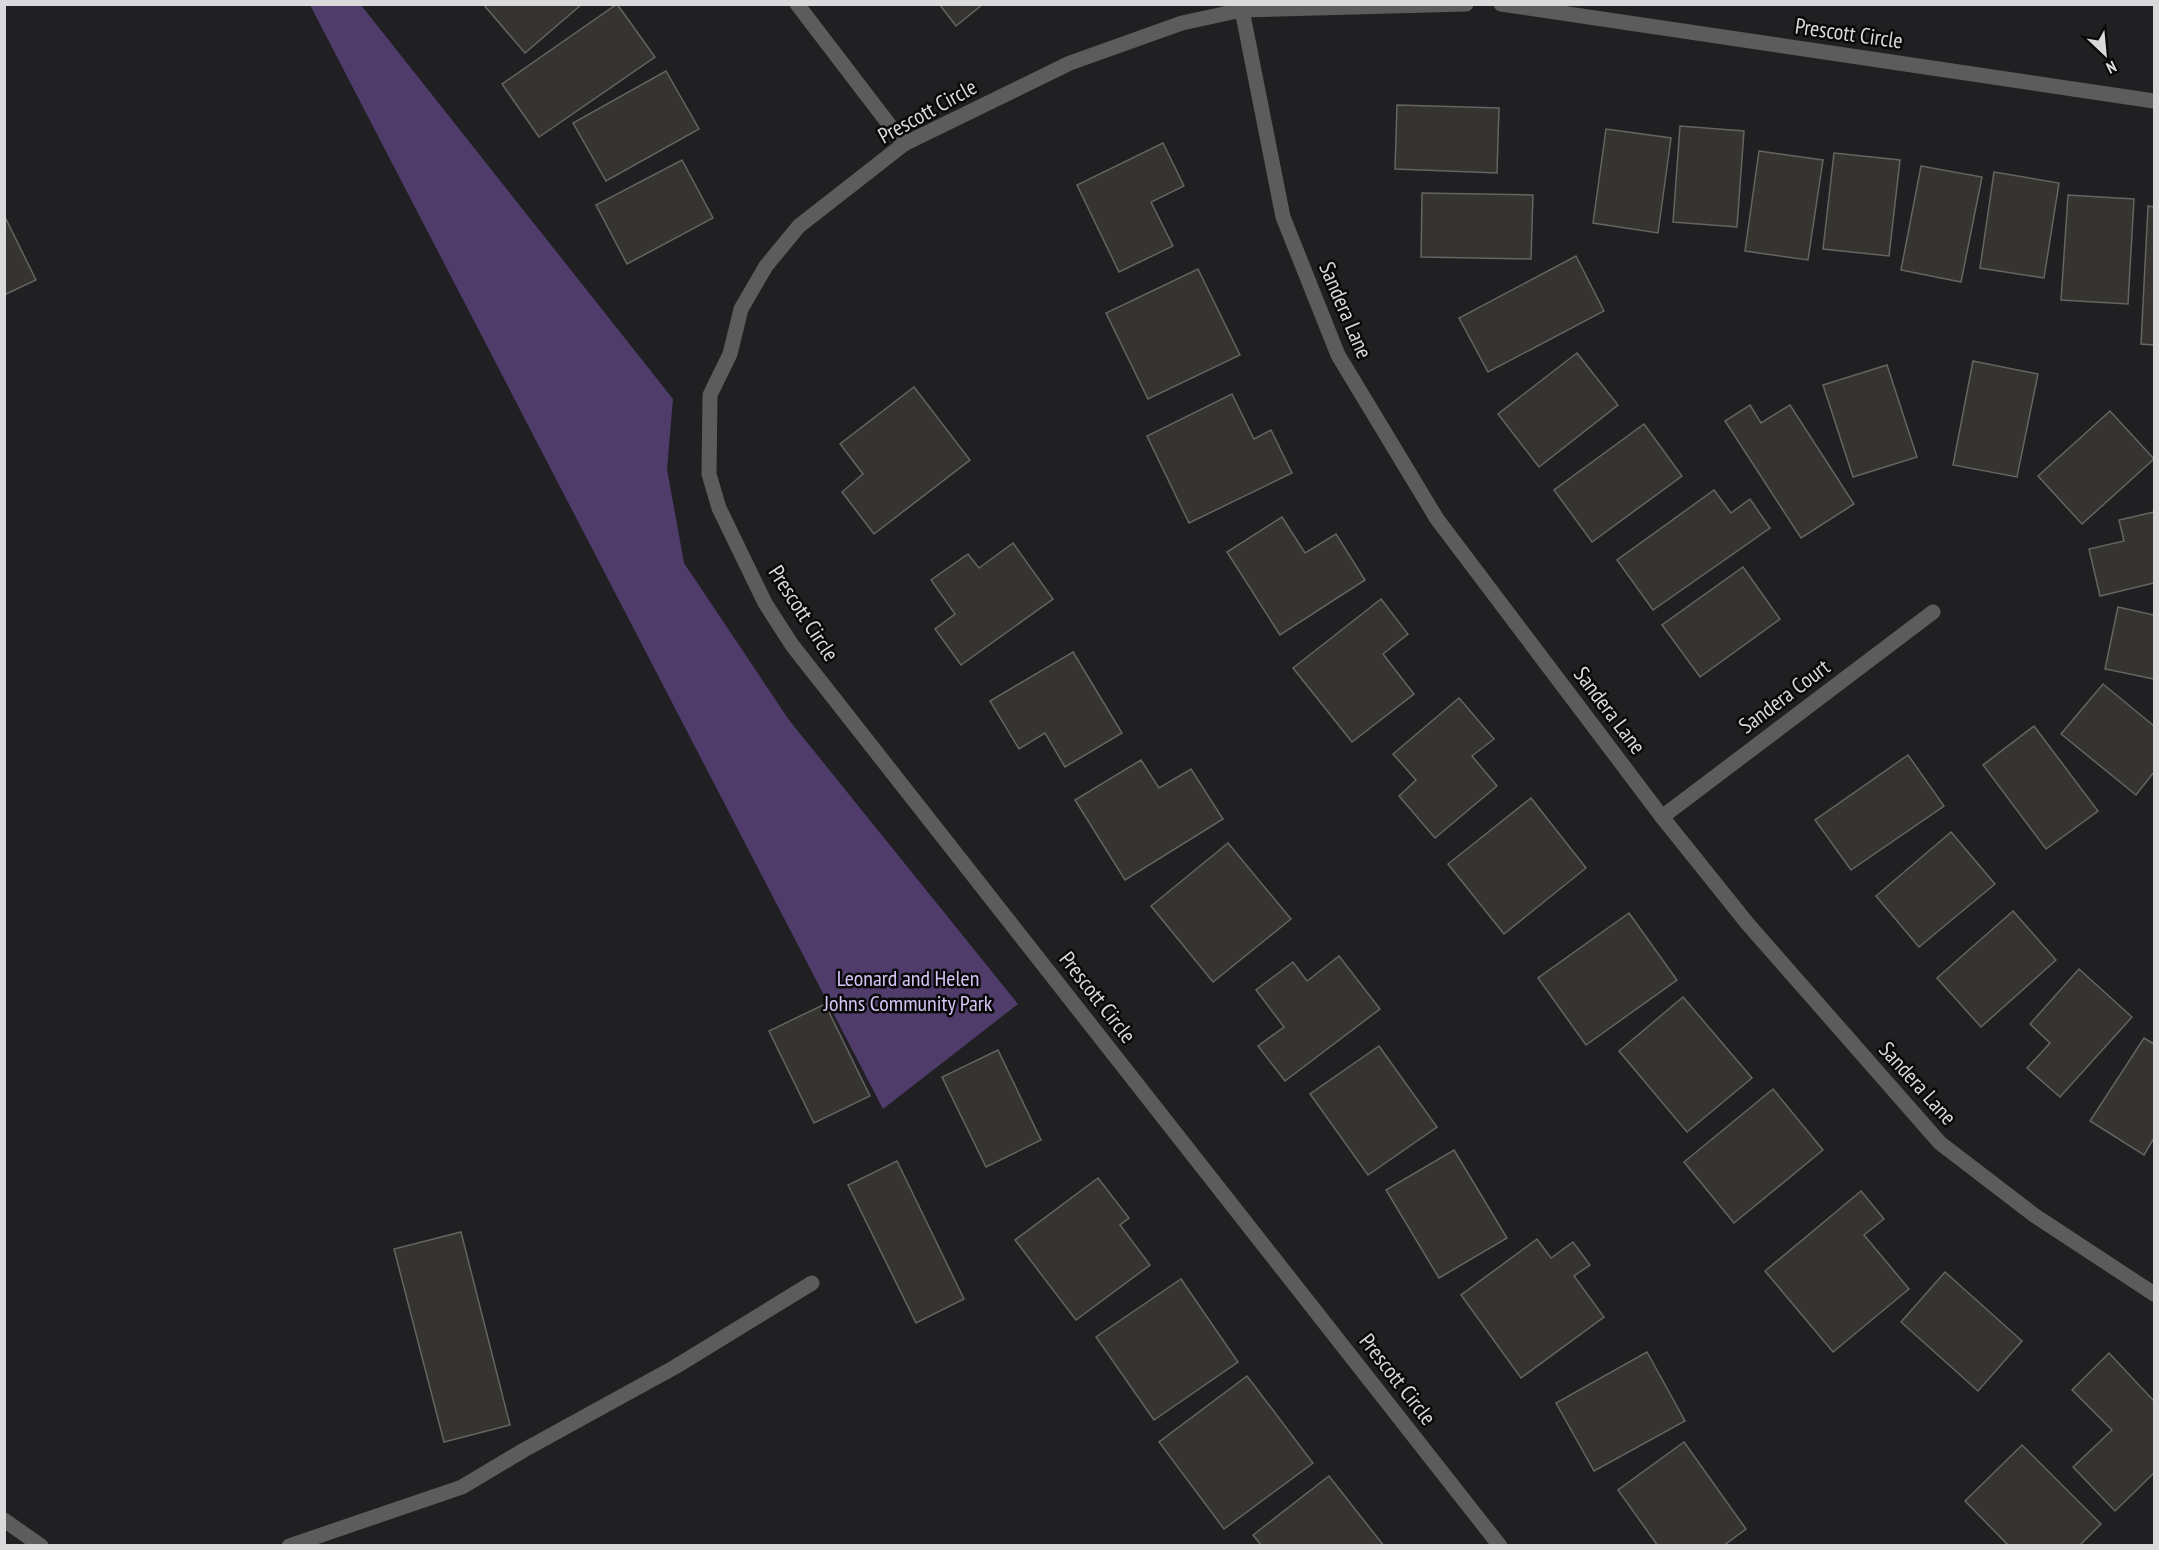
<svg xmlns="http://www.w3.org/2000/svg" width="2159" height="1550" viewBox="0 0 2159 1550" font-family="'PT Sans Narrow',sans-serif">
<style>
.green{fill:#4f3c6b}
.building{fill:#363431;stroke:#666461;stroke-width:1.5}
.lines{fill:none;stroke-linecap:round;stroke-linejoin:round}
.lane{stroke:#5d5c5c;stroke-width:15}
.street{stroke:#5d5c5c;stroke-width:15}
.labels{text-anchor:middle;stroke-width:5;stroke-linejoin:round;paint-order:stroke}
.street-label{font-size:22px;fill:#dad9db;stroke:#09090a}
.park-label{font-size:22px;fill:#d7c4f6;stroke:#09090a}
</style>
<rect width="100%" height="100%" fill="#201f22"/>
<path class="green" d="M310,5H361L673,399L667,469L684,563L789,720L1018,1004L883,1109Z"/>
<g class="building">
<path d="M483,4H582L525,53Z"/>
<path d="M617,4L655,57L539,137L502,84Z"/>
<path d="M939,4H983L956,26Z"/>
<path d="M666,71L699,129L606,181L573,123Z"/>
<path d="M1397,105L1499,108L1497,173L1395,169Z"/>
<path d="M1680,126L1744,131L1737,227L1673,222Z"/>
<path d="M1606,129L1671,138L1658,233L1593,223Z"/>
<path d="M1163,143L1184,186L1151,202L1173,246L1119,272L1077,185Z"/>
<path d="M1759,151L1823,160L1808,260L1745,251Z"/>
<path d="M1834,153L1900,160L1889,256L1823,249Z"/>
<path d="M682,160L713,218L627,264L596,205Z"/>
<path d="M1921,166L1982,177L1961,282L1901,270Z"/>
<path d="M1994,172L2059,183L2044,278L1980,268Z"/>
<path d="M1422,193L1533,195L1531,259L1421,257Z"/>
<path d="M2068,195L2134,199L2128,304L2061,300Z"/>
<path d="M2148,206L2154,207V345L2141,344Z"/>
<path d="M4,215L36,280L4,295Z"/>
<path d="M1576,256L1604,311L1488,372L1459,318Z"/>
<path d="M1198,269L1240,355L1148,399L1106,313Z"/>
<path d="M1577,353L1618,405L1539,467L1498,414Z"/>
<path d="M1973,361L2038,374L2017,477L1953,465Z"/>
<path d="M1887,365L1917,457L1853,477L1823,385Z"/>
<path d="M914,387L970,460L874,534L842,492L863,474L840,444Z"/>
<path d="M1232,394L1254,439L1271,430L1292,473L1189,523L1147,436Z"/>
<path d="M1750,405L1761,423L1790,405L1854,504L1801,538L1725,421Z"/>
<path d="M2110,411L2154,459L2082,524L2038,476Z"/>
<path d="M1644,424L1682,476L1592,542L1554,490Z"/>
<path d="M1714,490L1731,513L1750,499L1770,528L1653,610L1617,560Z"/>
<path d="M2154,512V583L2100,596L2089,549L2124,541L2119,520Z"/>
<path d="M1282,517L1305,553L1336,534L1365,580L1280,635L1227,552Z"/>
<path d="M1013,543L1053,599L961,665L935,629L955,614L931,580L968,554L979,568Z"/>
<path d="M1743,567L1780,619L1700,677L1662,625Z"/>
<path d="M1381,599L1408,634L1383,654L1414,694L1352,742L1293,668Z"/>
<path d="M2118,607L2154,615V679L2105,669Z"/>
<path d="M1073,652L1122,733L1065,767L1045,733L1019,749L990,701Z"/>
<path d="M2103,684L2154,726V772L2136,795L2061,734Z"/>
<path d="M1459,698L1494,739L1472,756L1497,786L1435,838L1399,796L1416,780L1393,754Z"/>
<path d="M2034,726L2098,811L2046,849L1983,765Z"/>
<path d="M1908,755L1944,806L1851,870L1815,820Z"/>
<path d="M1141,760L1159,788L1191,769L1223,819L1125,880L1075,800Z"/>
<path d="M1531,798L1586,868L1504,934L1448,864Z"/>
<path d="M1951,832L1995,884L1919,947L1876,896Z"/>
<path d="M1228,843L1291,919L1213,982L1151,906Z"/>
<path d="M2013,911L2056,960L1981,1027L1937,978Z"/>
<path d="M1629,913L1677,980L1586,1045L1538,978Z"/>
<path d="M1339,956L1380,1009L1285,1081L1258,1046L1284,1027L1256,990L1293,962L1307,981Z"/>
<path d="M2079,969L2132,1017L2060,1097L2027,1068L2050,1043L2030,1024Z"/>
<path d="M1683,997L1752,1078L1687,1132L1619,1051Z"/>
<path d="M825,1004L870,1096L814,1123L769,1031Z"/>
<path d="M2144,1038L2154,1044V1138L2144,1155L2090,1121Z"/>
<path d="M1379,1046L1437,1127L1368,1175L1310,1094Z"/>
<path d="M998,1050L1041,1140L986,1167L942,1077Z"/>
<path d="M1773,1089L1823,1150L1734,1223L1684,1162Z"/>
<path d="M1454,1150L1507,1238L1439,1278L1386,1190Z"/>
<path d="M897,1161L964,1299L916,1323L848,1185Z"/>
<path d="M1098,1178L1129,1218L1120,1225L1150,1265L1076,1320L1015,1240Z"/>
<path d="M1861,1191L1884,1219L1864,1235L1909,1289L1833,1352L1765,1271Z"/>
<path d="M461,1232L510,1425L444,1442L394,1249Z"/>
<path d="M1537,1239L1551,1258L1573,1242L1590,1265L1574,1276L1604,1317L1521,1378L1461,1295Z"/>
<path d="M1945,1272L2022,1341L1978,1391L1901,1322Z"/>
<path d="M1181,1279L1238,1362L1154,1420L1096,1337Z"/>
<path d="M1647,1352L1685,1421L1594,1471L1556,1403Z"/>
<path d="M2109,1353L2154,1401V1473L2115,1511L2073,1467L2112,1430L2072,1390Z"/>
<path d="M1247,1376L1313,1463L1224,1529L1159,1442Z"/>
<path d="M1684,1442L1746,1529L1723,1546H1658L1618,1490Z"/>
<path d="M2022,1445L2101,1524L2079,1546H2009L1965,1501Z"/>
<path d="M1329,1476L1384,1546H1262L1253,1535Z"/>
</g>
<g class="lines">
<g class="lane">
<path d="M4,1520L41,1546"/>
<path d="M289,1546L462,1487L524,1450L675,1367L812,1283"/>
</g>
<g class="street">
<path d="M797,4L904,144"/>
<path d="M1466,4L1242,10L1182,23L1070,63L904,144L799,226L766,266L741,309L730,354L710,395L709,474L719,508L765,603L792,645L1500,1546"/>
<path d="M1501,4L2154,101"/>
<path d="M1242,10L1283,217L1338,355L1437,519L1662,817L1747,923L1940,1143L2034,1215L2154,1294"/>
<path d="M1662,817L1933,612"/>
</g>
</g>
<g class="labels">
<g class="street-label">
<text transform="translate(1849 33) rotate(8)" y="8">Prescott Circle</text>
<text transform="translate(927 111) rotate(-29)" y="8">Prescott Circle</text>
<text transform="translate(1346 310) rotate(67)" y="8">Sandera Lane</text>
<text transform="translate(804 613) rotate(57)" y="8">Prescott Circle</text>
<text transform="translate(1784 696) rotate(-37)" y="8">Sandera Court</text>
<text transform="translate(1610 710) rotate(53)" y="8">Sandera Lane</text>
<text transform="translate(1098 997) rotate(52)" y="8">Prescott Circle</text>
<text transform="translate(1918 1083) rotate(48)" y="8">Sandera Lane</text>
<text transform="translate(1398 1379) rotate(52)" y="8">Prescott Circle</text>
</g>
<g class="park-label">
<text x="908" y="986">Leonard and Helen<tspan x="908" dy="25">Johns Community Park</tspan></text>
</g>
</g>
<rect width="2159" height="1550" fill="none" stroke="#dad9db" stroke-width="12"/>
<g transform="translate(2105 54) rotate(154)" stroke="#09090a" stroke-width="4.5" paint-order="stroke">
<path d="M0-4.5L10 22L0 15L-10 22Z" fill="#dad9db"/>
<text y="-9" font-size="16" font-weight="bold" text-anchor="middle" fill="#dad9db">N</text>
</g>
</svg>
